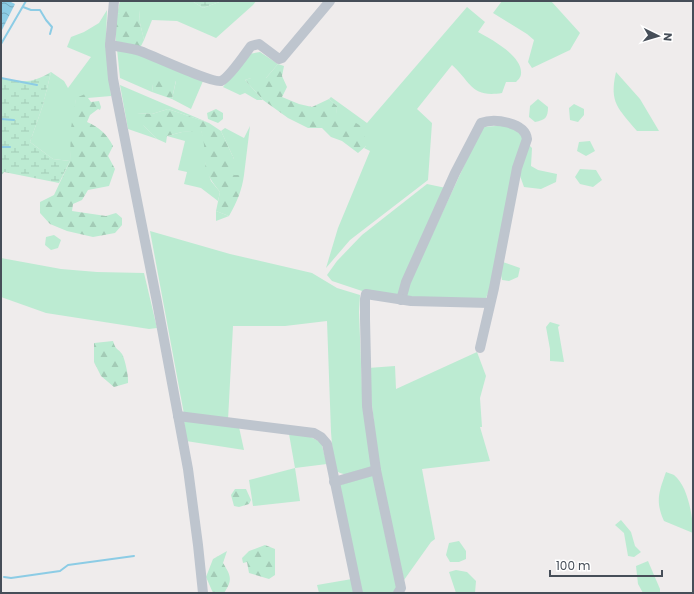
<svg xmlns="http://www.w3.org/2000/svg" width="694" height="594" viewBox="0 0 694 594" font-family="Poppins,sans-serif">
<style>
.green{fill:#bcebd2}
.forest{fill:url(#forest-firs)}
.wetland{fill:url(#wetland-marsh)}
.water{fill:url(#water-waves)}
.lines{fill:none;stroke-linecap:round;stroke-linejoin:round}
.stream{stroke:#8ccce5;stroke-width:2}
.minor{stroke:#bec5ce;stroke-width:10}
</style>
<defs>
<pattern id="forest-firs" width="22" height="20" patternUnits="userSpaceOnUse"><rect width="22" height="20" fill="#bcebd2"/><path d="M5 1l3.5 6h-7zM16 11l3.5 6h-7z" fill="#a3cbb6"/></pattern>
<pattern id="wetland-marsh" width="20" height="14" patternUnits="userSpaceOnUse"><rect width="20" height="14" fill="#bcebd2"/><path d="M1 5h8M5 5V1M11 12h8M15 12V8" fill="none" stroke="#a3cbb6"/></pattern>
<pattern id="water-waves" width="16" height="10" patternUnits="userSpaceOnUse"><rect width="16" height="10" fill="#8ccce5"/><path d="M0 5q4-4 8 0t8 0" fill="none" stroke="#74a8bc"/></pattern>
</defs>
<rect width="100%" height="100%" fill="#efecec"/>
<g class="green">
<path d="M120,1H192L203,8L222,1H256L253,5L216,38L177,21L152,20L144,40L140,23L139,10L117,14Z"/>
<path d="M502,1H551L580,33L570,50L532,68L528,62L534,40L527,34L493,13Z"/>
<path d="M467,7L485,22L478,32C491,39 523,56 521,74C521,77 518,80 516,82H506L502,93C471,98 471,82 452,65L417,109L432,123L428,180L350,240L326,268L338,228L370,151L364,148L366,146L335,122L337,106L329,99L331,97L367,123Z"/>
<path d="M107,10L106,40L111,96L76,99L70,161L53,159L30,142L43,105L51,72L64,81L68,88L91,57L67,47L71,37L84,32L99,23Z"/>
<path d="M117,49L142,54L203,81L191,109L172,99L176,81L153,84L152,92L120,78Z"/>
<path d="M260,52L278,64L266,78H251L245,80L263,100H257L245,93L240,95L223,87L249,54Z"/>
<path d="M616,72L640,99L659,131H637C618,108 609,103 616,72Z"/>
<path d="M120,85L209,123L168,109L152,114L137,113L144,126L157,139L128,129Z"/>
<path d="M538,99L548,107C548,118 545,120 535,122L529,117L530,106Z"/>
<path d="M574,104L584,109V115L578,122L570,120L569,108Z"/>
<path d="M509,125L523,135L491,286L486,298L404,299L405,293L482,127Z"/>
<path d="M250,126L244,175H234V159L221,131L225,128L244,138Z"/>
<path d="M201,130L205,142V163L211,181L220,192L218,201L201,188L184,184L187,172L178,170L185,141L167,136L182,132Z"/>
<path d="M590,141L595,151L586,156L577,151L579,142Z"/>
<path d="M529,145L532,148L531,166L538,170L557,174L556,182L541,189L524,187L519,173Z"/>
<path d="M580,169L596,170L602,180L593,187L580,184L575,177Z"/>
<path d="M427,184L446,188L399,298L362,291L332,281L327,275L337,261L362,235Z"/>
<path d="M216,211L229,216L216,221Z"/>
<path d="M150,231L230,254L312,273L337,288L360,295L359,312L362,389L373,463L370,469C358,472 344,479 334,469L331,432L327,321L285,326H233L228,420L184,414Z"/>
<path d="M54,235L61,240L58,248L51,250L45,245L46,237Z"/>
<path d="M1,258L61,269L97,272L144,273L157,328L149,329L46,313L1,297Z"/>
<path d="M503,262L520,268L518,277L509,281L502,280L500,270Z"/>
<path d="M550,322L560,325L558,327L564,362L550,361V349L546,327Z"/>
<path d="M477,352L486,376L480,398L482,427H480L490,461L422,469L435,539L431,542L404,580L380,479L368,368L395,366L396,389Z"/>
<path d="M184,421L239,427L244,450L186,441Z"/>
<path d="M289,434L306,435L321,442L327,464L295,468L300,501L253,506L249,480L295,468Z"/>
<path d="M666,472C668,473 672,474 674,475C688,486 693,517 693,533L664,521C655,501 659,492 666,472Z"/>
<path d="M371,475L375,476L397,583L395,593H361L340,485Z"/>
<path d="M621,520L631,532L635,546L641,552L634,557L628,556L624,533L615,525Z"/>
<path d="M459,541L466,551V559L459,562H450L446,555L449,543Z"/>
<path d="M648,561L660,589V593H643L638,584L636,566Z"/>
<path d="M456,570L467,572L476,581L475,593H456L449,572Z"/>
<path d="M352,579L355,593H319L317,585Z"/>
</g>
<g class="forest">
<path d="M129,10H139L140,23L144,40L140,48L116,42L115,21L117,14Z"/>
<path d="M278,64L284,66L282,76L287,87L282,97L299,104L312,107L329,99L337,106L336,122L348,118L364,128L366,146L358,153L342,141L331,137L322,128H308L288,118L263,100L245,80L251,78H266Z"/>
<path d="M163,76L176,80L172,99L152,92L153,84Z"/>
<path d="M85,94L91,102L99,101L101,107L100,110L98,109L90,115L87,122C99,127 107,134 113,146L108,156L115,169L109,186L88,190L82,200L73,204L72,211L106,216L116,213L122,218V225L115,233L93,237L67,231L50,224L40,213V202L54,195L70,161L71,128L76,98Z"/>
<path d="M168,109L209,123L221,131L234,159V175H244C242,190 237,202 229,216L216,211L220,192C213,183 205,173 205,162C204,148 205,144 201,131L182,132L167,136L166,143L157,139L136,118L137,113L152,114Z"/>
<path d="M216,109L223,113V119L218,123L208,119L207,113Z"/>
<path d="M113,341C116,351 118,348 122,354C125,359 129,377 128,383L114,387L101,376L94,362V343Z"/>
<path d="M235,489H246L251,500L249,504L239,507L234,506L231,495Z"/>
<path d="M265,545L275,549V575L269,579L249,573L247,562L243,563L242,558L249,551Z"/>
<path d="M227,551L223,563C231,576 233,580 224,593H213L206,577L213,559Z"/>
</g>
<g class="wetland">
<path d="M192,1H222L203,8Z"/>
<path d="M51,72L43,105L30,142L53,159L70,161L59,183L4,172L1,176V78C22,82 32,84 51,72Z"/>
</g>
<path class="water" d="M1,1H9L15,4L1,32Z"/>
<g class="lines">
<g class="stream">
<path d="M23,7L31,10H40L46,20L52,27L50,34"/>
<path d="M1,44L26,1"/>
<path d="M1,78L37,85"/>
<path d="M1,119L14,120"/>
<path d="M1,147H10"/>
<path d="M4,577L11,578L60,571L68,565L134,556"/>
</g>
<g class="minor">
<path d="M114,1L110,45L113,79L157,302L188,469L198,545L203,593"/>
<path d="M110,45C120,47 130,48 140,51C154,56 211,83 221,81C229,78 245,54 251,46L259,44L279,59L282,58L330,1"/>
<path d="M401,300L406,282L455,173L481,123C494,118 525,122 527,139L517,168L494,288L480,348"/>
<path d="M178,416L314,433L321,437L327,444L358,593"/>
<path d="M334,482L376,470"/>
<path d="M398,593L401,588L376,470L367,406L365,319V299L366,294L411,301L490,303"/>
</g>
</g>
<rect width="694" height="594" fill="none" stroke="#464e58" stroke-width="4"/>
<g transform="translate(658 36) rotate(95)" stroke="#ffffff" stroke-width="3" paint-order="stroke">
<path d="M0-3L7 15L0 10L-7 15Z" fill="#464e58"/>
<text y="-6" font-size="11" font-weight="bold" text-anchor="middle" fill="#464e58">N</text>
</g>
<path d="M550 570v6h112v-6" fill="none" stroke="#464e58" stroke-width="2"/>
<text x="556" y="570" font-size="12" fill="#464e58" stroke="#ffffff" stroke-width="3" paint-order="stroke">100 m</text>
</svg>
